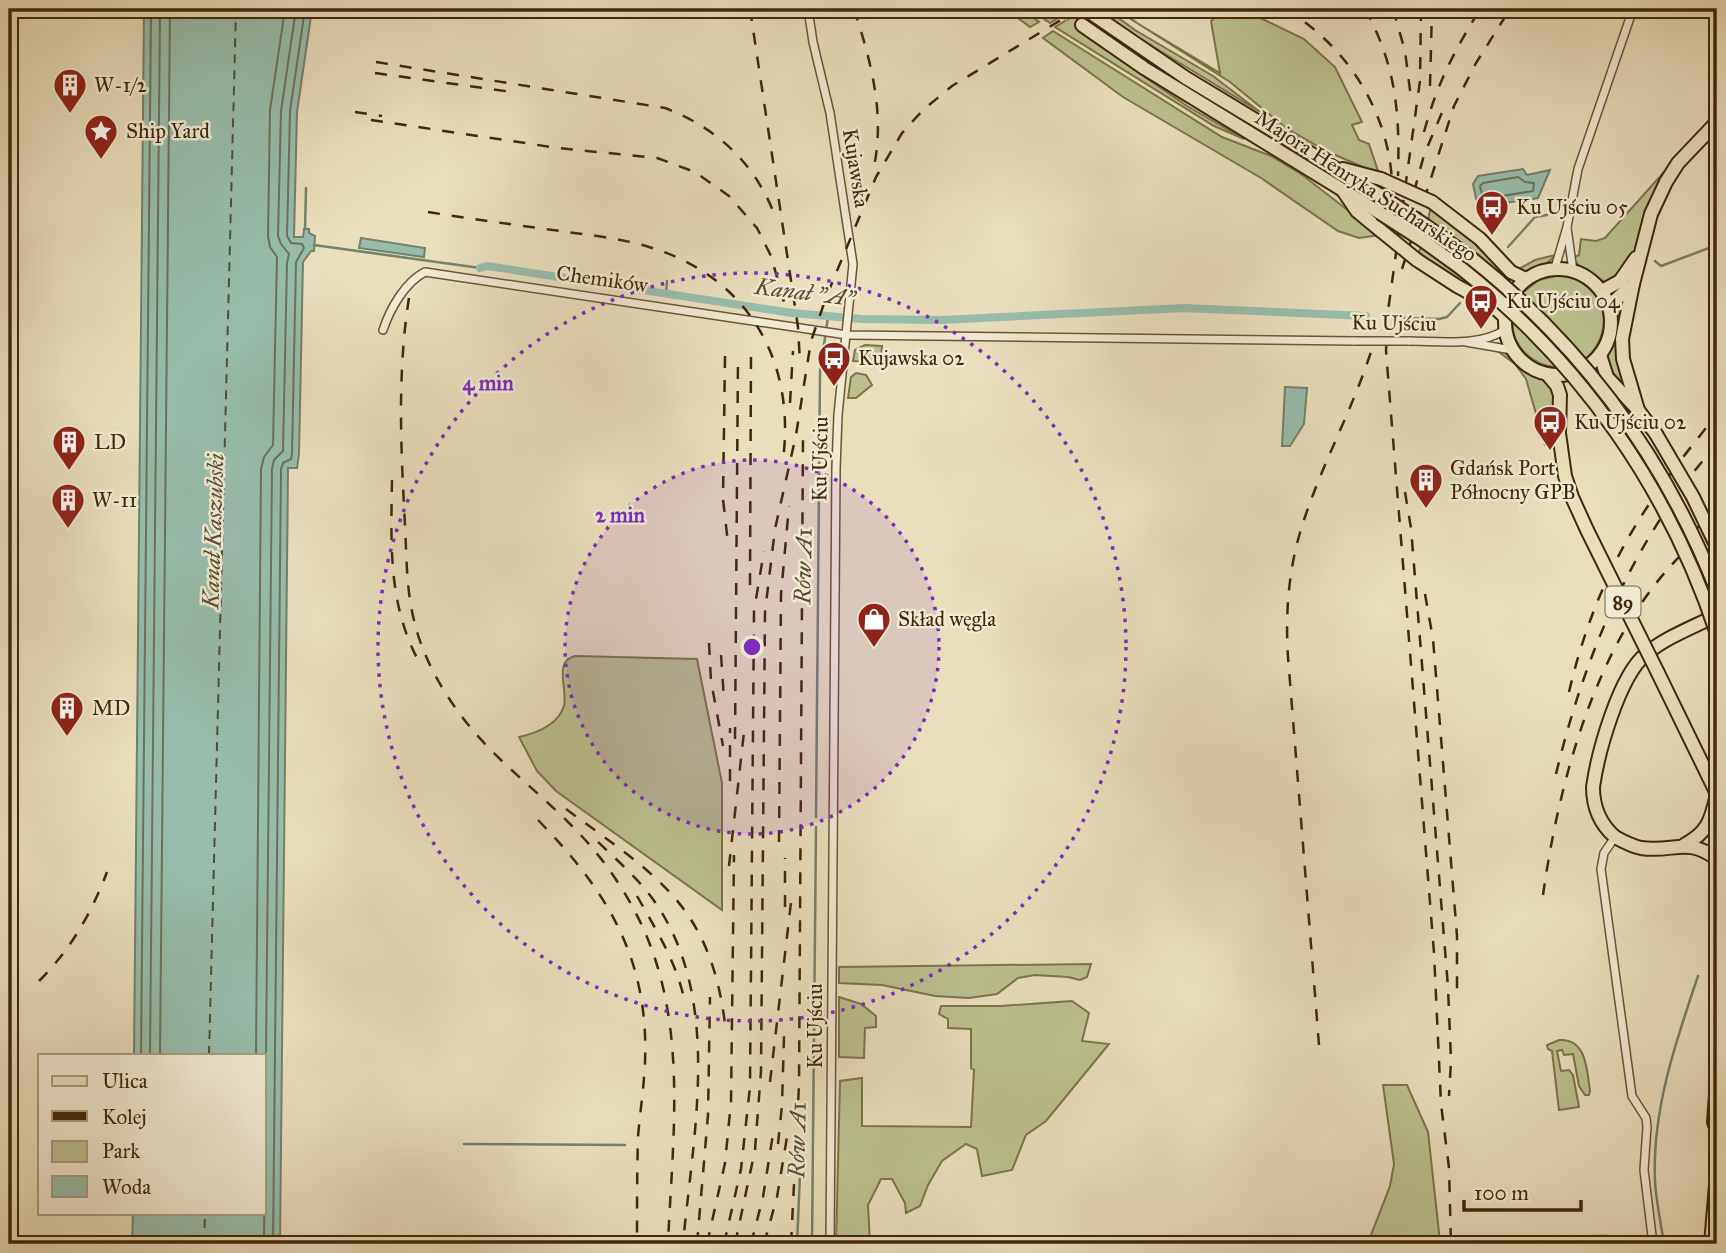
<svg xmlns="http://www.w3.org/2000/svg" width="1726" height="1253" viewBox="0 0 1726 1253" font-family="'IM FELL Great Primer',serif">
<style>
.green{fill:#bbc18e;stroke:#7d744a;stroke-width:2}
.water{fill:#98bdad;stroke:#74816b;stroke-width:2}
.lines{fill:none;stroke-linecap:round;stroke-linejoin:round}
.shore{stroke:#6c725a;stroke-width:2}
.stream{stroke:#74816b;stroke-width:2.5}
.canal{stroke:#98bdad;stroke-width:8}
.ferry{stroke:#554d30;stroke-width:2;stroke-dasharray:9 7;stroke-linecap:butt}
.trunk-tunnel{stroke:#c7ba99;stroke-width:12;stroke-dasharray:12 6;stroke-linecap:butt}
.minor-casing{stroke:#6a5634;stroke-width:10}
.primary-casing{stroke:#3f2807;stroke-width:16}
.trunk-casing{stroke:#3f2807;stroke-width:16}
.minor{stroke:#f1ead4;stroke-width:7}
.primary{stroke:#e9dfbd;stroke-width:12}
.trunk{stroke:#e9dfbd;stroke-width:12}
.rail{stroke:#3f2807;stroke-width:2.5;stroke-dasharray:12 12;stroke-linecap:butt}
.minor-bridge-casing{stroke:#6a5634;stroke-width:10;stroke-linecap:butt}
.trunk-bridge-casing{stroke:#3f2807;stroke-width:16;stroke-linecap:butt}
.minor-bridge{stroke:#f1ead4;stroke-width:7}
.trunk-bridge{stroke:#e9dfbd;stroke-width:12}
.ring{fill:none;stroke:#7b2cbf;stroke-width:3.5;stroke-dasharray:3.5 7}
.labels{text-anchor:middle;stroke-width:5;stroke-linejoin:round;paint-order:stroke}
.shield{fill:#f1ead4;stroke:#746244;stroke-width:2}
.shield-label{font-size:19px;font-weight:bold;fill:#3f2807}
.poi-label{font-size:21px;fill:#3f2807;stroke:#f1ead4;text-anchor:start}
.street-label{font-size:21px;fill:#3f2807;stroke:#f1ead4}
.water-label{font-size:23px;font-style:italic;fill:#554d30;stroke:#f1ead4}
.centre{fill:#7b2cbf;stroke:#f1ead4;stroke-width:3.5}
.ring-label{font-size:21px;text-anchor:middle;font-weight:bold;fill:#7b2cbf;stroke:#f1ead4;stroke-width:5;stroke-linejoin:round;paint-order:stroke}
</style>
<rect width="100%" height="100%" fill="#e9dfbd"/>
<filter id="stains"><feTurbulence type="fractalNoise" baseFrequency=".00286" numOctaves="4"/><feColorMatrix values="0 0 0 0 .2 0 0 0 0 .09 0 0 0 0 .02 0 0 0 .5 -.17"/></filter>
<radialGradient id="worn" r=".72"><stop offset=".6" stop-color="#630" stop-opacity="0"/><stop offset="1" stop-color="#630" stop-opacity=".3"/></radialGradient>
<g class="green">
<path d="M1006,9H1021L1039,22L1030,27Z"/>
<path d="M1029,9H1073L1050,23Z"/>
<path d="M1085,9H1094L1078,31L1187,106L1244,139L1214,126L1055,27Z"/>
<path d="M1096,9H1106L1135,30L1213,76L1260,112L1139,38Z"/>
<path d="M1115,9H1119L1137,23L1220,73L1211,21L1224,9H1242L1304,39L1335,67L1362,122L1352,125L1359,140L1369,144L1379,174L1326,151L1286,128L1230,82Z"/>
<path d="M1053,31L1222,137L1271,156L1301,174L1380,235L1359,238L1338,231L1261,178L1123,97L1043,38Z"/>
<path d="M1232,111L1381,202V207L1230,115Z"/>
<path d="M1673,162L1644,218L1634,253L1625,271L1605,282L1580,267L1573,258L1579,255L1581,239L1596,241L1605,238Z"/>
<path d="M1431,206L1453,221L1505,272L1503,277L1428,220Z"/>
<path d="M1421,246L1488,298L1418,255Z"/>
<path d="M1555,255C1548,266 1528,273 1515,271L1535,260Z"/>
<path d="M1559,275C1604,281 1619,327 1586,359L1522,293L1539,280Z"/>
<path d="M1627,294L1618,328L1630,394L1610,375L1606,362L1616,331L1617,308Z"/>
<path d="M1512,319L1559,368C1533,366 1511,347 1512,319Z"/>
<path d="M865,345L882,346L881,357L873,362L853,361L855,350Z"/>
<path d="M1496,350C1509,352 1513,361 1523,369C1530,375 1540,376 1547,382C1561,394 1553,420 1552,436H1550L1548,445H1545L1526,379L1515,364Z"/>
<path d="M856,373L866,375L872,385L856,398H848L851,377Z"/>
<path d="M575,656L697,659L722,783V910L556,791L537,771L519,737C537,733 558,725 564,706C568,689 553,661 575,656Z"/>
<path d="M1091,964L1087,977L1080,980L1068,977L1035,975L1018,978L997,994L969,998L935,996L882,985L839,983V967Z"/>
<path d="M839,997L861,1004L876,1016V1027L865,1028L864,1058L839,1057Z"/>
<path d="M1072,1001L1089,1013L1082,1041L1109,1044L1046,1121L1026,1135L1012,1170L982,1176L977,1149L966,1144L942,1161L928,1185L920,1206L906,1213L905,1203L892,1179H881L868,1205L870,1244H836L840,1081L862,1078V1126L971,1127L974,1070L971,1068V1029L948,1028V1019L939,1014L941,1006H1000Z"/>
<path d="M1559,1040C1587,1038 1587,1071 1590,1091L1589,1095H1585L1579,1086L1573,1054L1564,1055L1562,1050L1557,1051L1561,1071L1569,1070L1573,1075L1579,1107L1559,1110L1552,1051L1548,1049L1547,1045Z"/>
<path d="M1383,1085H1407L1428,1132L1440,1242L1369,1240L1390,1186L1394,1164Z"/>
</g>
<g class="water">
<path d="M144,9H312L297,112L294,237H303L304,229H309V233L315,236L314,251H311L303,262L299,454L297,468H288L280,1244H132L133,1213H264V1055H134Z"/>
<path d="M1523,169L1527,175L1550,170L1538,198L1486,206L1476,199L1473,184L1478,176Z"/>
<path d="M361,238L425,248L424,257L359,248Z"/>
<path d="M1285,387L1307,388L1304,424L1290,446H1282Z"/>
</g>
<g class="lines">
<g class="shore">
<path d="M1518,177L1525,182L1534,183L1533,191L1489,198L1482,194L1480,186L1483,183Z"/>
<path d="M141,1055L151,9"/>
<path d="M150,1055L160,9"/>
<path d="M160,1055L170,9"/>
<path d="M256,1055L261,469L264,457L273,445L277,257L270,247L268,236L270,110L285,9"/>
<path d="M264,1244L272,469L274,460L283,451L287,263L289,254L281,244L278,236L281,111L296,9"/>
<path d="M273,1244L281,469L283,463L291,459L292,453L296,262L304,248L302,244L291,243L287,236L290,111L305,9"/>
</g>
<g class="stream">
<path d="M305,229L306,188"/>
<path d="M314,245L480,268"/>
<path d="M1508,247L1535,217L1547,215"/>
<path d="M1655,261L1661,266L1717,245"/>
<path d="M666,293L667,281"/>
<path d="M1404,318L1439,319L1447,317L1460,303"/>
<path d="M816,817L820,372L828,317"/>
<path d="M464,1144L625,1145"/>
<path d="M1594,1236H1607L1634,1242V1244"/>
<path d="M797,1244L801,1150"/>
<path d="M812,1244L816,827"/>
<path d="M1539,1244L1541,1243"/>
<path d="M1664,1244C1661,1223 1656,1202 1655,1180C1652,1110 1676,1041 1698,976"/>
</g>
<path class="canal" d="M480,268L487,266L792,313L862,319L942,320L1184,308L1366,316"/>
<g class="ferry">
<path d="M209,1055L236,9"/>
<path d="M204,1244L205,1213"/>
</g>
<path class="trunk-tunnel" d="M1060,9L1082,25"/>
<defs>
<g id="minor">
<path d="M808,9L813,42L830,113L853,264L838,415L836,468L830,1244"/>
<path d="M1567,228L1573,271"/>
<path d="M1555,268L1567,227L1578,169L1633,9"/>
<path d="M383,330C390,309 405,282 425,272L847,335L1354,341"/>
<path d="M1408,341C1440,341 1478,347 1505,330"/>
<path d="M1466,342L1512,350"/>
<path d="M1615,837L1604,853L1601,869L1632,1096L1646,1118L1647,1127L1644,1170L1653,1244"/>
</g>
<path id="primary" d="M1615,837C1600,824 1593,807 1593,787C1598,752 1619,676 1646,654C1666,637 1694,627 1717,615"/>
<g id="trunk">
<path d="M1091,13L1186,78L1381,196"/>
<path d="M1082,25L1144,68L1380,213"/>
<path d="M1343,169L1381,179"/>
<path d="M1344,192L1357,211L1380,230"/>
<path d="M1432,202L1480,239L1511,272L1526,279"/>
<path d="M1426,226L1471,258"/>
<path d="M1422,240L1462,269"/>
<path d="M1417,260L1457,286L1492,305L1505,317"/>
<circle cx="1558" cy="322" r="53"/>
<path d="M1633,284L1622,339L1623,359L1638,410"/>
<path d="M1602,291L1620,281L1636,258"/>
<path d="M1609,306L1633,284L1651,214L1666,182L1678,163L1717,122"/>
<path d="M1600,355L1607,377L1638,410L1656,434"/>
<path d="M1547,374L1557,386L1560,395L1559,433L1565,476L1572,497L1587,530"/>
<path d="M1658,673L1717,794"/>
<path d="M1615,837C1624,842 1632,846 1641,848C1674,853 1686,836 1717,859"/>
<path d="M1684,845C1709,832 1711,819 1717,794"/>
<path d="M1717,1080L1714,1122L1717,1131"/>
<path d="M1711,1244L1717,1173"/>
</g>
</defs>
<use href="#minor" class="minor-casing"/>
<use href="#primary" class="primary-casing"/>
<use href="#trunk" class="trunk-casing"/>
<use href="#minor" class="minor"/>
<use href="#primary" class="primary"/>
<use href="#trunk" class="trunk"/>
<g class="rail">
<path d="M750,9L798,327L800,362"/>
<path d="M854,9C871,61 886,116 873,171"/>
<path d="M1285,9C1346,45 1388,110 1392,181C1393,199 1391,218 1390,236"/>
<path d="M1365,9C1396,65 1400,113 1398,176"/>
<path d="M1393,9L1405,51L1411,98"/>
<path d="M1421,9L1420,81L1388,311L1386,351L1434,953L1441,1104L1449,1168L1451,1244"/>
<path d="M376,62L665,108C717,128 755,163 775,216"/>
<path d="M375,73L512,92"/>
<path d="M1430,86L1432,9"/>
<path d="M355,112L382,116"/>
<path d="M371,120L558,148L657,158L695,172L729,196L757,228L771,256L787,313"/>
<path d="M1424,132C1438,81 1453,54 1480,9"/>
<path d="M1414,192L1424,155L1446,103"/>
<path d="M428,212C472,219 516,225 560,231C589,235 620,238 649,247C747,276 796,360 783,460"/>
<path d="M1402,269L1454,106L1476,63L1510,9"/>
<path d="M409,298C397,373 401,450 405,525C407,565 406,596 418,635C431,676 458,716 488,747C513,773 543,797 569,823C605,858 635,903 652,950C686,1044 672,1147 668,1244"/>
<path d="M725,356L723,499L728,543"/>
<path d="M790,403L793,351"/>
<path d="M392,480C391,542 388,602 417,658"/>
<path d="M1405,492L1411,528L1448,987L1451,1061L1449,1096"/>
<path d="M1692,533L1717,509"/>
<path d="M750,585L751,352"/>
<path d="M1425,594L1433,639L1457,936V995"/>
<path d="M709,643L711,681L723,746"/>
<path d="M721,655L724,699"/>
<path d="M1569,692C1585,623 1612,558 1652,500C1672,470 1695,442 1717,414"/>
<path d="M735,739L738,357"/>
<path d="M1556,774C1585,653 1634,538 1717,444"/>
<path d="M730,781V728"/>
<path d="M566,809C655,875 710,904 725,1024"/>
<path d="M538,820C608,892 649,959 645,1062C644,1087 640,1112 638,1137C637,1173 637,1209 637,1244"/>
<path d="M598,842C619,862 641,881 657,905C722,1003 693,1134 683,1244"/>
<path d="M779,842L781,594L789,506"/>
<path d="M729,866L745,723"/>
<path d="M1543,895C1561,767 1606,602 1717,525"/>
<path d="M637,896C655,928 674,958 683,994"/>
<path d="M785,907V858"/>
<path d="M39,981C71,949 91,914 107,872"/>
<path d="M1319,1045L1288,657C1285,610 1289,564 1304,520C1324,459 1356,403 1374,342"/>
<path d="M770,1082L792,894"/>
<path d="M778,1144L782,1105L784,1036"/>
<path d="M697,1244L708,1115L710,997"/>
<path d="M707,1244L725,1163L731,1102L734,855"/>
<path d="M724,1244L741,1169L750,1087L754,611L764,551"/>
<path d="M735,1244L755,1150L761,1071L765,612L775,529L796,435L811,341L827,295L876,177L902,133L923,110L952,86L1079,9"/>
<path d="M751,1244L763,1197L773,1134"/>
<path d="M764,1244L777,1197L788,1131"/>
<path d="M791,1244L799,1085L803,436"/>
</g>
<defs>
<path id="minor-bridge" d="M1354,341H1408"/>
<g id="trunk-bridge">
<path d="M1381,179L1432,202"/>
<path d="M1381,196L1426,226"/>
<path d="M1380,213L1422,240"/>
<path d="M1380,230L1417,260"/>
<path d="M1471,258C1582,346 1665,459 1717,591"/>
<path d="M1462,269C1582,364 1669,489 1717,634"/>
<path d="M1656,434L1693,497L1717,547"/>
<path d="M1587,530L1658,673"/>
</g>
</defs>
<use href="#minor-bridge" class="minor-bridge-casing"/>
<use href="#trunk-bridge" class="trunk-bridge-casing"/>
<use href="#minor-bridge" class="minor-bridge"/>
<use href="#trunk-bridge" class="trunk-bridge"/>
</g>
<circle cx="752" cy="647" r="187" fill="#7b2cbf" fill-opacity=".12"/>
<g class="ring">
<circle cx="752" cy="647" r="187"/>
<circle cx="752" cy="647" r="374"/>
</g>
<defs>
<symbol id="building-pin" viewBox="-11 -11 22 30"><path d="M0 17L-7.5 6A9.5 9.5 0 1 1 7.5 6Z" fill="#8f2418" stroke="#f1ead4"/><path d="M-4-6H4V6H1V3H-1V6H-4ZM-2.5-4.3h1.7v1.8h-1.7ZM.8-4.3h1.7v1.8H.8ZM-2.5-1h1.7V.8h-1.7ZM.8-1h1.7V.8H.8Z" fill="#fff"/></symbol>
<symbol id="sight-pin" viewBox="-11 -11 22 30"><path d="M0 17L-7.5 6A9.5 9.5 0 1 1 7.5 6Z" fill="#8f2418" stroke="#f1ead4"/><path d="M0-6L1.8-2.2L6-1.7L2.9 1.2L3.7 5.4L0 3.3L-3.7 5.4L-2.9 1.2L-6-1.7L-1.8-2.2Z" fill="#fff"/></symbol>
<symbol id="bus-pin" viewBox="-11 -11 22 30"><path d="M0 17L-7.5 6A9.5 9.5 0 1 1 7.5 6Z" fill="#8f2418" stroke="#f1ead4"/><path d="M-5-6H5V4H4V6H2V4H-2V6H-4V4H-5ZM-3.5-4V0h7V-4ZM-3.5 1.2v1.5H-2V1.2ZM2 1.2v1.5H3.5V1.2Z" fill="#fff"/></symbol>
<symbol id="shop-pin" viewBox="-11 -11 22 30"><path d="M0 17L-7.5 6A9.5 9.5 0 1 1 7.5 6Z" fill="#8f2418" stroke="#f1ead4"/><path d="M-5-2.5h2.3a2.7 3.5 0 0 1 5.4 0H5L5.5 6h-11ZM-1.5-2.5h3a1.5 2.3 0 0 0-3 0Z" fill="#fff"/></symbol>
</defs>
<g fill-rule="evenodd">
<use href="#building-pin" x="51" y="66" width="38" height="52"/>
<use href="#sight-pin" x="82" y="112" width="38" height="52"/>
<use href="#bus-pin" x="1473" y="188" width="38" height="52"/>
<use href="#bus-pin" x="1462" y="282" width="38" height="52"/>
<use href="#bus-pin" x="815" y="339" width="38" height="52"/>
<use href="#bus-pin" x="1531" y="403" width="38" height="52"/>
<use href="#building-pin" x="50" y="423" width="38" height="52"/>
<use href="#building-pin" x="1407" y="461" width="38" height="52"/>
<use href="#building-pin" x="49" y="481" width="38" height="52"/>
<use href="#shop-pin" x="855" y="600" width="38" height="52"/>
<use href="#building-pin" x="48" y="689" width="38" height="52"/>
</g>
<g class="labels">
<rect class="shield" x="1605.5" y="586.5" width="35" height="31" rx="5"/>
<g class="shield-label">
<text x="1623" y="609">89</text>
</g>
<g class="poi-label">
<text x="94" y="92">W-1/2</text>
<text x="126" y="138">Ship Yard</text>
<text x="1516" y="214">Ku Ujściu 05</text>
<text x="1506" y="308">Ku Ujściu 04</text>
<text x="858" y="365">Kujawska 02</text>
<text x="1574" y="429">Ku Ujściu 02</text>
<text x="94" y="449">LD</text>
<text x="1450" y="475">Gdańsk Port<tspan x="1450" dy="24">Północny GPB</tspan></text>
<text x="92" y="507">W-11</text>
<text x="898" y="626">Skład węgla</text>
<text x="92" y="715">MD</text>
</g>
<g class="street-label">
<text transform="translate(856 168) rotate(81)" y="7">Kujawska</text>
<text transform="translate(1366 186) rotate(33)" y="7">Majora Henryka Sucharskiego</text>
<text transform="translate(602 279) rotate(8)" y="7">Chemików</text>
<text transform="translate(1394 323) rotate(1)" y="7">Ku Ujściu</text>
<text transform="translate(820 459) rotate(-89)" y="7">Ku Ujściu</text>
<text transform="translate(815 1026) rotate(-90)" y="7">Ku Ujściu</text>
</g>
<g class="water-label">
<text transform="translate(805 292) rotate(7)" y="8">Kanał "A"</text>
<text transform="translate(213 531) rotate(-88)" y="8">Kanał Kaszubski</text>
<text transform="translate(803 566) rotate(-89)" y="8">Rów A1</text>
<text transform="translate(797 1140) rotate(-89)" y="8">Rów A1</text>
</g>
</g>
<circle cx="752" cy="647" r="10" class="centre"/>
<g class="ring-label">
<text x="488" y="390">4 min</text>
<text x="620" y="522">2 min</text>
</g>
<rect width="1726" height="1253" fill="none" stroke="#e9dfbd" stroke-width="35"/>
<rect x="10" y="10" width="1705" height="1232" fill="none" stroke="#3f2807" stroke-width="3.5"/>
<rect x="18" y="18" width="1691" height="1218" fill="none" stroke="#3f2807" stroke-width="2"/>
<rect x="38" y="1054" width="228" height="161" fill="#f1ead4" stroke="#aa9c82" stroke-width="2"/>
<rect x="52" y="1076" width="35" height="10" fill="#e9dfbd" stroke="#aa9c82" stroke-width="2"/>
<text x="102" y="1088" font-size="21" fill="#3f2807">Ulica</text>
<rect x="52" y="1111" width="35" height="10" fill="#3f2807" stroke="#aa9c82" stroke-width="2"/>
<text x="102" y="1124" font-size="21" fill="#3f2807">Kolej</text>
<rect x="52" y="1141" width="35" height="21" fill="#bbc18e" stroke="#aa9c82" stroke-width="2"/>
<text x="102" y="1158" font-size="21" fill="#3f2807">Park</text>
<rect x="52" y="1176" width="35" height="21" fill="#98bdad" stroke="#aa9c82" stroke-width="2"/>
<text x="102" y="1194" font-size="21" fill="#3f2807">Woda</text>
<path d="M1464 1200v10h117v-10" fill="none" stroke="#3f2807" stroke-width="3.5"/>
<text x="1474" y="1200" font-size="21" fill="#3f2807" stroke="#f1ead4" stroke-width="5" paint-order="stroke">100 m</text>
<rect width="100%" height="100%" filter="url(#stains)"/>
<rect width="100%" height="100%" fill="url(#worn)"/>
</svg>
